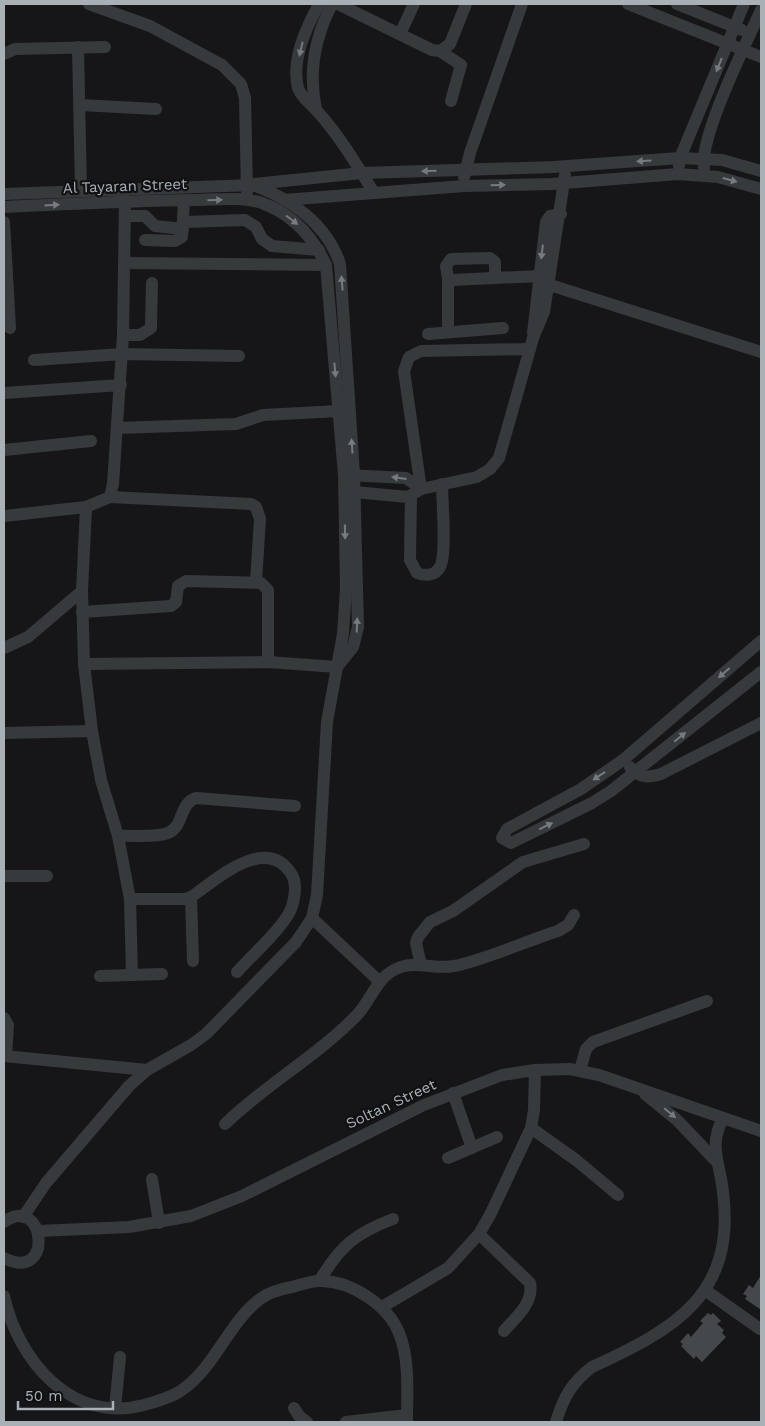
<svg xmlns="http://www.w3.org/2000/svg" width="765" height="1426" viewBox="0 0 765 1426" font-family="'Work Sans',sans-serif">
<style>
.building{fill:#45484b}
.lines{fill:none;stroke-linecap:round;stroke-linejoin:round}
.minor{stroke:#373a3c;stroke-width:12}
.oneway{fill:#767b80}
.labels{text-anchor:middle;stroke-width:4.5;stroke-linejoin:round;paint-order:stroke}
.street-label{font-size:15px;fill:#a9b1b7;stroke:#111113}
</style>
<rect width="100%" height="100%" fill="#161618"/>
<g class="building">
<path d="M761,1275V1307L760,1309L745,1299L747,1296L743,1294L749,1285L753,1288Z"/>
<path d="M708,1313L711,1315L713,1313L721,1321L717,1324L724,1330L722,1333L726,1337L702,1362L696,1356L694,1359L681,1346L683,1344L680,1342L688,1333L691,1337L703,1323L700,1321Z"/>
</g>
<g class="lines">
<g class="minor">
<path d="M89,4L150,26L222,65L241,84L245,98L247,192"/>
<path d="M319,4C306,28 291,60 298,88C302,99 310,102 317,111C339,135 357,165 374,193"/>
<path d="M338,4L432,50L440,51L450,44L466,4"/>
<path d="M628,4L761,57"/>
<path d="M677,4L742,30"/>
<path d="M400,34L414,4"/>
<path d="M78,47L81,191"/>
<path d="M440,51L461,65L451,101"/>
<path d="M4,54L15,49L105,47"/>
<path d="M80,105L156,109"/>
<path d="M316,109C308,72 315,37 332,4"/>
<path d="M679,166L680,158L744,4"/>
<path d="M704,168C699,137 747,42 761,10"/>
<path d="M464,177L470,153L522,4"/>
<path d="M254,184L362,173L554,167L680,158L722,160L761,171"/>
<path d="M4,194L253,185C291,199 327,224 340,264L354,474L358,627L353,647L337,667L268,662L84,664"/>
<path d="M284,200L464,186L552,184L678,174L718,177L761,189"/>
<path d="M4,207C66,204 128,201 190,200C213,200 240,196 262,203C292,214 313,237 326,265L344,475L346,588L343,634L327,722L317,895L312,918L296,942L206,1034L191,1045L147,1070L129,1086L46,1183L23,1217"/>
<path d="M126,216H145L155,226L183,229"/>
<path d="M4,222L10,328"/>
<path d="M184,222L245,220L256,227L262,239L272,246L319,250"/>
<path d="M145,240L175,241L182,237L184,200"/>
<path d="M125,263L326,265"/>
<path d="M448,278V332"/>
<path d="M495,278V262L490,258L451,259L446,266L448,278L452,280L540,276"/>
<path d="M550,285L761,352"/>
<path d="M533,333L546,222L550,216L561,214"/>
<path d="M428,334L503,328"/>
<path d="M123,335H140L151,328L152,283"/>
<path d="M34,360L122,354L239,356"/>
<path d="M4,393L121,385"/>
<path d="M117,428L236,424L263,415L339,411"/>
<path d="M4,450L91,441"/>
<path d="M346,475L406,478L421,489"/>
<path d="M421,489L404,371L409,357L421,351L530,349"/>
<path d="M354,492L408,497L421,489L477,477L490,469L499,458L533,338L544,312L565,175"/>
<path d="M411,496L410,560L417,573C425,576 435,576 440,567C447,555 442,500 442,484"/>
<path d="M110,497L251,504L256,507L260,519L256,582"/>
<path d="M86,507L82,591L84,664L92,731L101,780L118,836L130,899L132,975"/>
<path d="M4,516L86,507L110,497L113,484L123,335L125,201"/>
<path d="M82,612L171,606L176,602L178,586L186,581L261,583L268,590V662"/>
<path d="M761,641L623,760L581,789L507,829L502,838L511,843L515,841L592,803L611,791L761,672"/>
<path d="M4,648L28,637L82,591"/>
<path d="M4,733L92,731"/>
<path d="M630,767C639,778 648,778 661,774L761,723"/>
<path d="M118,836C133,835 154,838 168,833C184,827 179,803 196,798L295,806"/>
<path d="M4,876H47"/>
<path d="M191,897L193,961"/>
<path d="M130,899H184L191,897C217,879 267,833 292,875C298,885 294,905 288,915C275,936 253,954 237,972"/>
<path d="M312,918L380,982"/>
<path d="M421,965L416,943L418,937L430,922L453,911L523,862L584,844"/>
<path d="M100,976L162,974"/>
<path d="M4,1018L8,1025L6,1056"/>
<path d="M4,1056L147,1070"/>
<path d="M580,1070L586,1049L593,1042L707,1001"/>
<path d="M453,1093L472,1148"/>
<path d="M645,1094L677,1120L716,1161"/>
<path d="M225,1124C265,1085 316,1057 356,1016C370,1002 376,979 394,970C414,959 433,970 454,966C485,960 526,941 558,931L568,925L574,915"/>
<path d="M531,1128L576,1160L618,1195"/>
<path d="M448,1158L497,1137"/>
<path d="M152,1179L159,1223"/>
<path d="M4,1222C45,1192 55,1284 4,1258"/>
<path d="M39,1231L129,1227L191,1216L242,1196L424,1105L502,1075L535,1070L570,1069L599,1075L761,1131"/>
<path d="M479,1234L530,1283C534,1303 516,1317 504,1331"/>
<path d="M320,1280C340,1246 356,1233 393,1219"/>
<path d="M705,1290L760,1329"/>
<path d="M4,1296C18,1360 71,1424 144,1405C155,1402 169,1398 179,1392C215,1369 227,1324 260,1299C269,1292 281,1289 292,1287C301,1285 312,1280 321,1281C351,1281 388,1305 399,1333C410,1360 407,1393 407,1422"/>
<path d="M382,1307L448,1268L479,1234L491,1213L531,1128L534,1110L535,1070"/>
<path d="M115,1408L120,1357"/>
<path d="M294,1408L299,1416L307,1422"/>
<path d="M346,1422L407,1415"/>
<path d="M556,1422C563,1398 572,1382 592,1367C675,1329 736,1295 723,1192C720,1162 708,1147 723,1118"/>
</g>
</g>
<defs><path id="oneway-solid" d="M-6-.8H1V-3.2L6.5 0L1 3.2V.8H-6Z" transform="scale(1.25)"/></defs>
<g class="oneway">
<use href="#oneway-solid" transform="translate(301 49) rotate(103)"/>
<use href="#oneway-solid" transform="translate(719 65) rotate(112)"/>
<use href="#oneway-solid" transform="translate(644 161) rotate(176)"/>
<use href="#oneway-solid" transform="translate(429 171) rotate(179)"/>
<use href="#oneway-solid" transform="translate(730 180) rotate(15)"/>
<use href="#oneway-solid" transform="translate(498 185) rotate(-2)"/>
<use href="#oneway-solid" transform="translate(215 200) rotate(-1)"/>
<use href="#oneway-solid" transform="translate(52 205) rotate(-3)"/>
<use href="#oneway-solid" transform="translate(292 220) rotate(37)"/>
<use href="#oneway-solid" transform="translate(542 252) rotate(97)"/>
<use href="#oneway-solid" transform="translate(342 283) rotate(-95)"/>
<use href="#oneway-solid" transform="translate(335 370) rotate(85)"/>
<use href="#oneway-solid" transform="translate(352 446) rotate(-94)"/>
<use href="#oneway-solid" transform="translate(399 478) rotate(-172)"/>
<use href="#oneway-solid" transform="translate(345 532) rotate(89)"/>
<use href="#oneway-solid" transform="translate(357 625) rotate(-88)"/>
<use href="#oneway-solid" transform="translate(724 673) rotate(139)"/>
<use href="#oneway-solid" transform="translate(680 737) rotate(-39)"/>
<use href="#oneway-solid" transform="translate(599 776) rotate(146)"/>
<use href="#oneway-solid" transform="translate(546 826) rotate(-26)"/>
<use href="#oneway-solid" transform="translate(670 1113) rotate(40)"/>
</g>
<g class="labels">
<g class="street-label">
<text transform="translate(125 186) rotate(-2)" y="5">Al Tayaran Street</text>
<text transform="translate(391 1104) rotate(-25)" y="5">Soltan Street</text>
</g>
</g>
<rect width="765" height="1426" fill="none" stroke="#a9b1b7" stroke-width="10"/>
<path d="M18 1401v8h95v-8" fill="none" stroke="#a9b1b7" stroke-width="2.5"/>
<text x="25" y="1401" font-size="15" fill="#a9b1b7" stroke="#111113" stroke-width="4" paint-order="stroke">50 m</text>
</svg>
